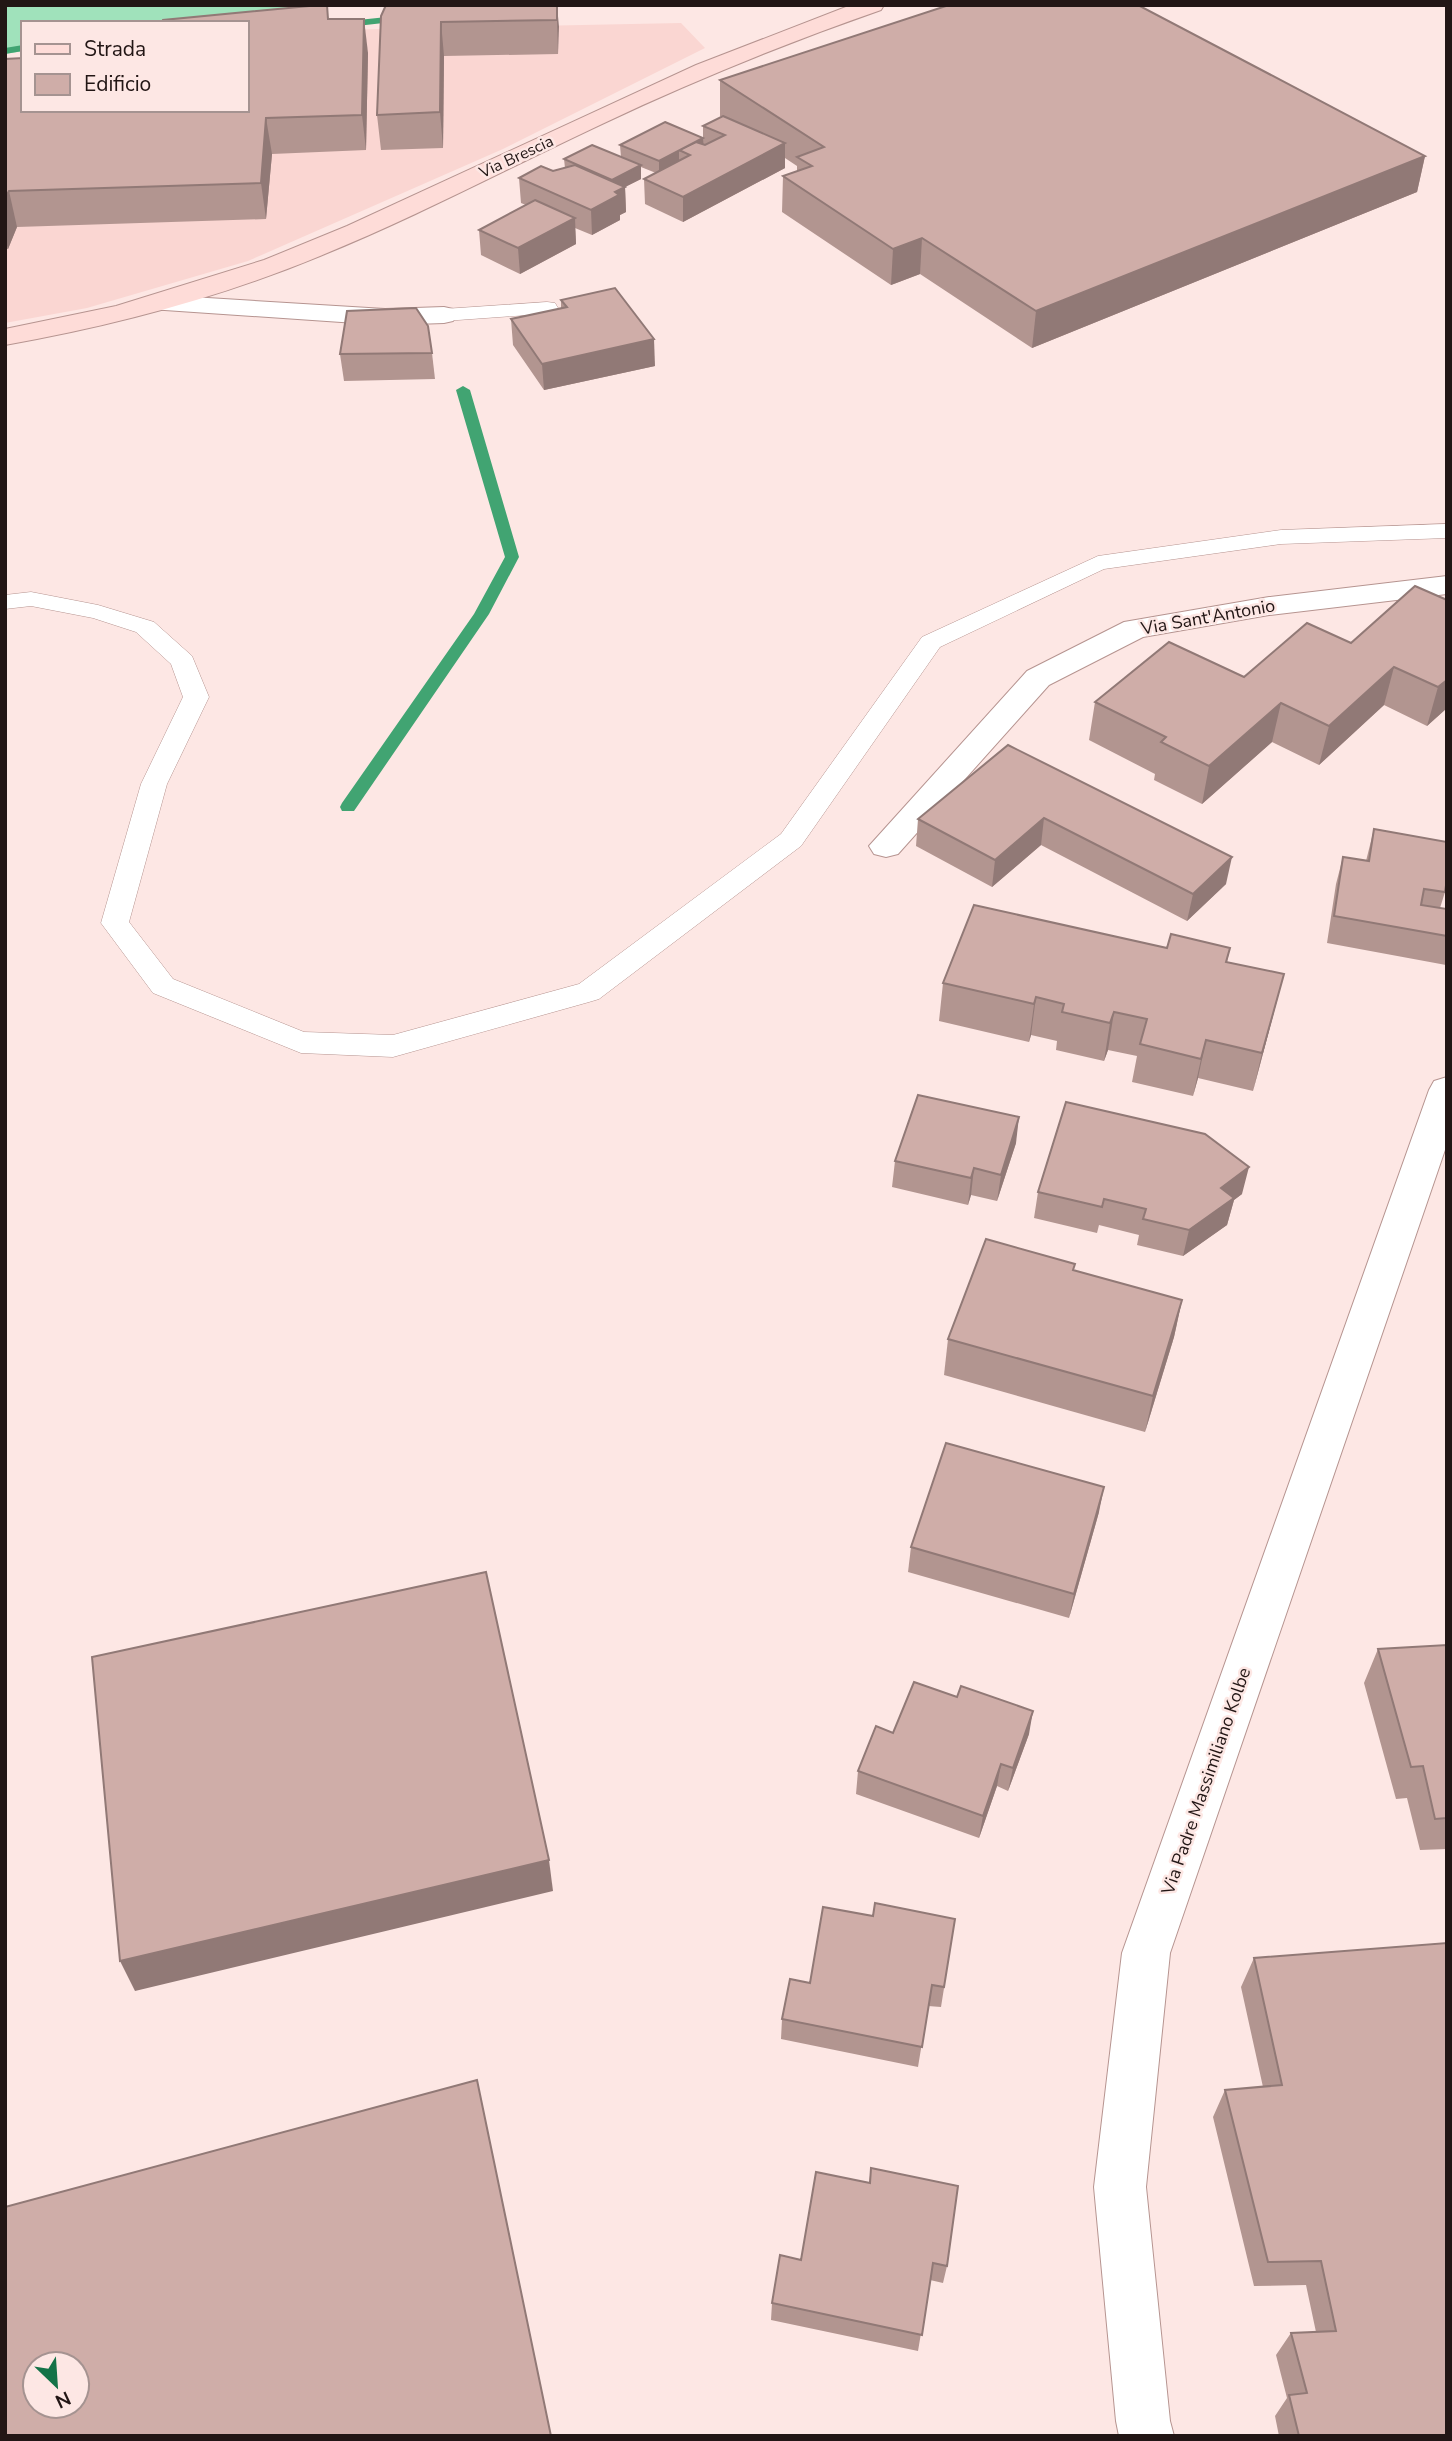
<svg xmlns="http://www.w3.org/2000/svg" width="1452" height="2441" viewBox="0 0 1452 2441" font-family="'Nunito Sans',sans-serif">
<style>
.built{fill:#fad6d2}
.green{fill:#a0e2bb}
.lines{fill:none;stroke-linecap:round;stroke-linejoin:round}
.stream{fill:#41a472;fill-rule:evenodd}
.lane-casing{stroke:#b69490;stroke-width:1}
.street-casing{stroke:#b69490;stroke-width:2}
.secondary-casing{stroke:#b69490;stroke-width:2}
.lane{fill:#fff;fill-rule:evenodd}
.street{fill:#fff;fill-rule:evenodd}
.secondary{fill:#fedcd8;fill-rule:evenodd}
.wall{fill:#b29590}
.shaded-wall{fill:#917976}
.building{fill:#cfada8;stroke:#917976;stroke-width:2;fill-rule:evenodd}
.labels{text-anchor:middle;stroke-width:5;stroke-linejoin:round;paint-order:stroke}
.far-street-label{font-size:16px;fill:#221615;stroke:#fde7e4}
.street-label{font-size:18px;fill:#221615;stroke:#fde7e4}
</style>
<rect width="100%" height="100%" fill="#fde7e4"/>
<path class="built" d="M681,23L705,48L503,149L248,261L87,308L5,323V70L23,110H247L336,30Z"/>
<path class="green" d="M5,5H328L197,23H23V51L5,54Z"/>
<g class="lines">
<g class="stream">
<path d="M406,15L410,16V20L339,28L333,25L339,22Z"/>
<path d="M23,45V51L5,54V48Z"/>
<path d="M463,386L470,390L519,557L489,614L354,811H342L340,807L342,803L474,614L505,557L456,390Z"/>
</g>
<defs>
<g id="lane">
<path d="M547,302L555,303L558,308L555,313L444,321L436,320L433,315L436,310L444,309Z"/>
<path d="M1447,524V538L1281,544L1104,569L940,647L801,846L599,999L589,1002L393,1057L301,1053L153,993L101,923L141,784L183,697L171,664L136,632L93,618L31,606L5,609V595L31,592L98,605L154,622L192,656L209,697L167,784L129,922L173,979L304,1032L393,1035L579,984L781,834L922,637L1098,556L1281,530Z"/>
</g>
<g id="street">
<path d="M159,295L385,309L444,307L453,309L457,315L453,321L444,323L385,325L150,309L146,303L150,297Z"/>
<path d="M1447,576V594L1269,615L1143,637L1049,685L898,854L886,857L874,854L869,846L1027,671L1124,622L1269,597Z"/>
<path d="M1447,1077V1144L1170,1953L1146,2187L1170,2421L1174,2436H1119L1116,2421L1094,2187L1122,1953L1429,1090L1434,1081Z"/>
</g>
<path id="secondary" d="M851,5H884L881,10C786,43 693,81 602,124C508,168 416,217 320,256C219,298 113,326 5,345V329L116,306L264,260L347,226L696,65Z"/>
</defs>
<use href="#lane" class="lane-casing"/>
<use href="#street" class="street-casing"/>
<use href="#secondary" class="secondary-casing"/>
<use href="#lane" class="lane"/>
<use href="#street" class="street"/>
<use href="#secondary" class="secondary"/>
</g>
<g class="wall">
<path d="M386,5H558V54L444,56L443,148L381,150L377,115Z"/>
<path d="M329,19L368,53L366,150L272,154L266,219L17,227L8,249H5V59L23,110Z"/>
<path d="M720,80L1425,156L1417,192L1032,348L920,274L891,285L782,212L783,176L797,171V166L785,158V168L683,222L645,204L644,179L656,173L641,167V179L625,187L626,212L620,215V220L592,235L575,228L576,244L520,274L481,255L479,230L526,205L521,203L519,178L553,171L565,168L564,159L621,157L620,145L703,138V126L721,117L720,116Z"/>
<path d="M561,300L655,366L544,390L513,345L511,319L561,308Z"/>
<path d="M432,353L435,379L344,381L340,354Z"/>
<path d="M1415,586L1447,708L1427,726L1384,705L1319,765L1272,742L1202,804L1154,780L1155,774L1089,740L1095,702L1244,677L1351,643Z"/>
<path d="M1008,745L1226,884L1187,921L1041,845L992,887L916,846L918,819Z"/>
<path d="M1374,829L1445,892L1440,908L1447,909L1446,965L1327,943L1336,884L1343,857L1366,861Z"/>
<path d="M1167,948H1230L1227,962L1274,1012L1253,1091L1198,1078L1193,1096L1132,1082L1137,1056L1108,1050L1104,1061L1056,1050L1057,1041L1031,1035L1029,1042L939,1021L943,983Z"/>
<path d="M1016,1143L997,1201L971,1195L968,1205L892,1187L895,1161Z"/>
<path d="M1038,1192L1242,1194L1234,1200L1227,1225L1183,1256L1137,1245L1139,1235L1099,1225L1097,1233L1034,1218Z"/>
<path d="M1074,1271L1182,1300L1174,1337L1145,1432L944,1375L948,1339Z"/>
<path d="M1099,1512L1069,1618L908,1572L911,1547Z"/>
<path d="M1447,1645V1849L1420,1850L1407,1798L1396,1799L1364,1683L1378,1649Z"/>
<path d="M893,1733L1029,1734L1008,1791L997,1786L979,1838L856,1794L858,1771Z"/>
<path d="M873,1916L955,1919L941,2007L928,2006L918,2067L781,2039L782,2019L810,1983Z"/>
<path d="M1254,1958L1447,2436H1279L1275,2416L1287,2398L1276,2355L1291,2333L1316,2332L1306,2285L1254,2286L1213,2117L1225,2090L1263,2087L1241,1987Z"/>
<path d="M871,2168L947,2266L943,2283L930,2280L918,2351L771,2320L772,2303L801,2260L869,2183Z"/>
</g>
<g class="shaded-wall">
<path d="M557,5L559,27L558,54L557,20Z"/>
<path d="M364,19L368,53L366,150L362,115Z"/>
<path d="M441,22L444,56L443,148L440,112Z"/>
<path d="M266,118L272,154L266,219L261,183Z"/>
<path d="M703,138L704,151L690,155L679,151Z"/>
<path d="M785,143V168L683,222V197Z"/>
<path d="M679,151V164L659,175V161Z"/>
<path d="M1425,156L1417,192L1032,348L1036,311Z"/>
<path d="M641,165V179L613,193L612,180Z"/>
<path d="M625,187L626,212L620,215V220L592,235L591,210L615,192Z"/>
<path d="M9,191L17,227L8,249L5,239V198Z"/>
<path d="M575,218L576,244L520,274L518,248Z"/>
<path d="M922,238L920,274L891,285L893,249Z"/>
<path d="M654,339L655,366L544,390L542,364Z"/>
<path d="M1394,667L1384,705L1319,765L1329,726Z"/>
<path d="M1447,680V708L1427,726L1438,687Z"/>
<path d="M1281,703L1272,742L1202,804L1209,766Z"/>
<path d="M1044,818L1041,845L992,887L995,860Z"/>
<path d="M1232,857L1226,884L1187,921L1193,894Z"/>
<path d="M1284,974L1274,1012L1253,1091L1262,1053Z"/>
<path d="M1036,997L1031,1035L1029,1042L1034,1004Z"/>
<path d="M1114,1012L1108,1050L1104,1061L1110,1023Z"/>
<path d="M1206,1040L1198,1078L1193,1096L1201,1059Z"/>
<path d="M1019,1117L1016,1143L997,1201L1001,1175Z"/>
<path d="M1249,1167L1242,1194L1234,1200L1227,1225L1183,1256L1189,1230L1221,1188Z"/>
<path d="M974,1168L971,1195L968,1205L971,1178Z"/>
<path d="M1182,1300L1174,1337L1145,1432L1153,1396Z"/>
<path d="M1104,1487L1099,1512L1069,1618L1074,1594Z"/>
<path d="M1033,1711L1029,1734L1008,1791L1013,1768Z"/>
<path d="M1001,1764L997,1786L979,1838L983,1816Z"/>
<path d="M549,1860L553,1891L135,1991L120,1961Z"/>
</g>
<g class="building">
<path d="M320,5H327L328,19H364L362,115L266,118L261,183L9,191L5,198V59L23,58V110H247V23H162L163,20Z"/>
<path d="M386,5H557V20L441,22L440,112L377,115L381,16Z"/>
<path d="M949,5H1138L1425,156L1036,311L922,238L893,249L783,176L812,166L797,157L824,147L720,80Z"/>
<path d="M723,116L785,143L683,197L644,179L690,155L679,150L696,142L705,145L725,135L703,126Z"/>
<path d="M665,122L703,138L659,161L620,145Z"/>
<path d="M592,145L641,165L612,180L564,159Z"/>
<path d="M575,165L625,187L615,192L619,195L591,210L519,178L541,166L553,171Z"/>
<path d="M535,200L575,218L518,248L479,230Z"/>
<path d="M615,288L654,339L542,364L511,319L567,307L561,300Z"/>
<path d="M416,308L428,326L432,353L340,354L347,311Z"/>
<path d="M1415,586L1447,600V680L1438,687L1394,667L1329,726L1281,703L1209,766L1161,742L1166,737L1095,702L1169,642L1244,677L1307,623L1351,643Z"/>
<path d="M1008,745L1232,857L1193,894L1044,818L995,860L918,819Z"/>
<path d="M1374,829L1447,842V879L1445,892L1424,889L1421,905L1447,909V936L1334,916L1343,857L1369,861Z"/>
<path d="M974,905L1167,948L1171,934L1230,948L1226,962L1284,974L1262,1053L1206,1040L1201,1059L1140,1044L1147,1019L1114,1012L1110,1023L1062,1012L1064,1004L1036,997L1034,1004L943,983Z"/>
<path d="M918,1095L1019,1117L1001,1175L974,1168L971,1178L895,1161Z"/>
<path d="M1066,1102L1205,1134L1249,1167L1221,1188L1234,1198L1189,1230L1143,1219L1146,1209L1104,1199L1102,1207L1038,1192Z"/>
<path d="M986,1239L1075,1264L1073,1270L1182,1300L1153,1396L948,1339Z"/>
<path d="M946,1443L1104,1487L1074,1594L911,1547Z"/>
<path d="M486,1572L549,1860L120,1961L92,1657Z"/>
<path d="M1447,1645V1818L1435,1819L1423,1766L1411,1767L1378,1649Z"/>
<path d="M914,1682L957,1697L961,1686L1033,1711L1013,1768L1001,1764L983,1816L858,1771L876,1726L893,1733Z"/>
<path d="M875,1903L955,1919L944,1987L932,1985L922,2047L782,2019L790,1979L810,1983L823,1907L873,1916Z"/>
<path d="M1447,1943V2436H1299L1289,2395L1307,2393L1291,2333L1336,2331L1321,2261L1268,2262L1225,2090L1282,2085L1254,1958Z"/>
<path d="M477,2080L551,2436H5V2207ZM35,2364H77V2406H35Z"/>
<path d="M871,2168L958,2186L947,2266L933,2263L922,2335L772,2303L780,2255L801,2260L816,2172L870,2183Z"/>
</g>
<g class="labels">
<g class="far-street-label">
<text transform="translate(516 156) rotate(-25)" y="6">Via Brescia</text>
</g>
<g class="street-label">
<text transform="translate(1208 617) rotate(-10)" y="6">Via Sant'Antonio</text>
<text transform="translate(1206 1781) rotate(-71)" y="6">Via Padre Massimiliano Kolbe</text>
</g>
</g>
<rect width="1452" height="2441" fill="none" stroke="#221615" stroke-width="14"/>
<rect x="21" y="21" width="228" height="91" fill="#fde7e4" stroke="#a59391" stroke-width="2"/>
<rect x="35" y="44" width="35" height="10" fill="#fedcd8" stroke="#a59391" stroke-width="2"/>
<text x="84" y="56" font-size="21" fill="#221615">Strada</text>
<rect x="35" y="74" width="35" height="21" fill="#cfada8" stroke="#a59391" stroke-width="2"/>
<text x="84" y="91" font-size="21" fill="#221615">Edificio</text>
<g transform="translate(56 2385) rotate(155)"><circle r="33" fill="#fde7e4" stroke="#a59391" stroke-width="2"/>
<path d="M0-5L12 26L0 18L-12 26Z" fill="#147348"/>
<text y="-10" font-size="19" font-weight="bold" text-anchor="middle" fill="#221615">N</text>
</g>
</svg>
